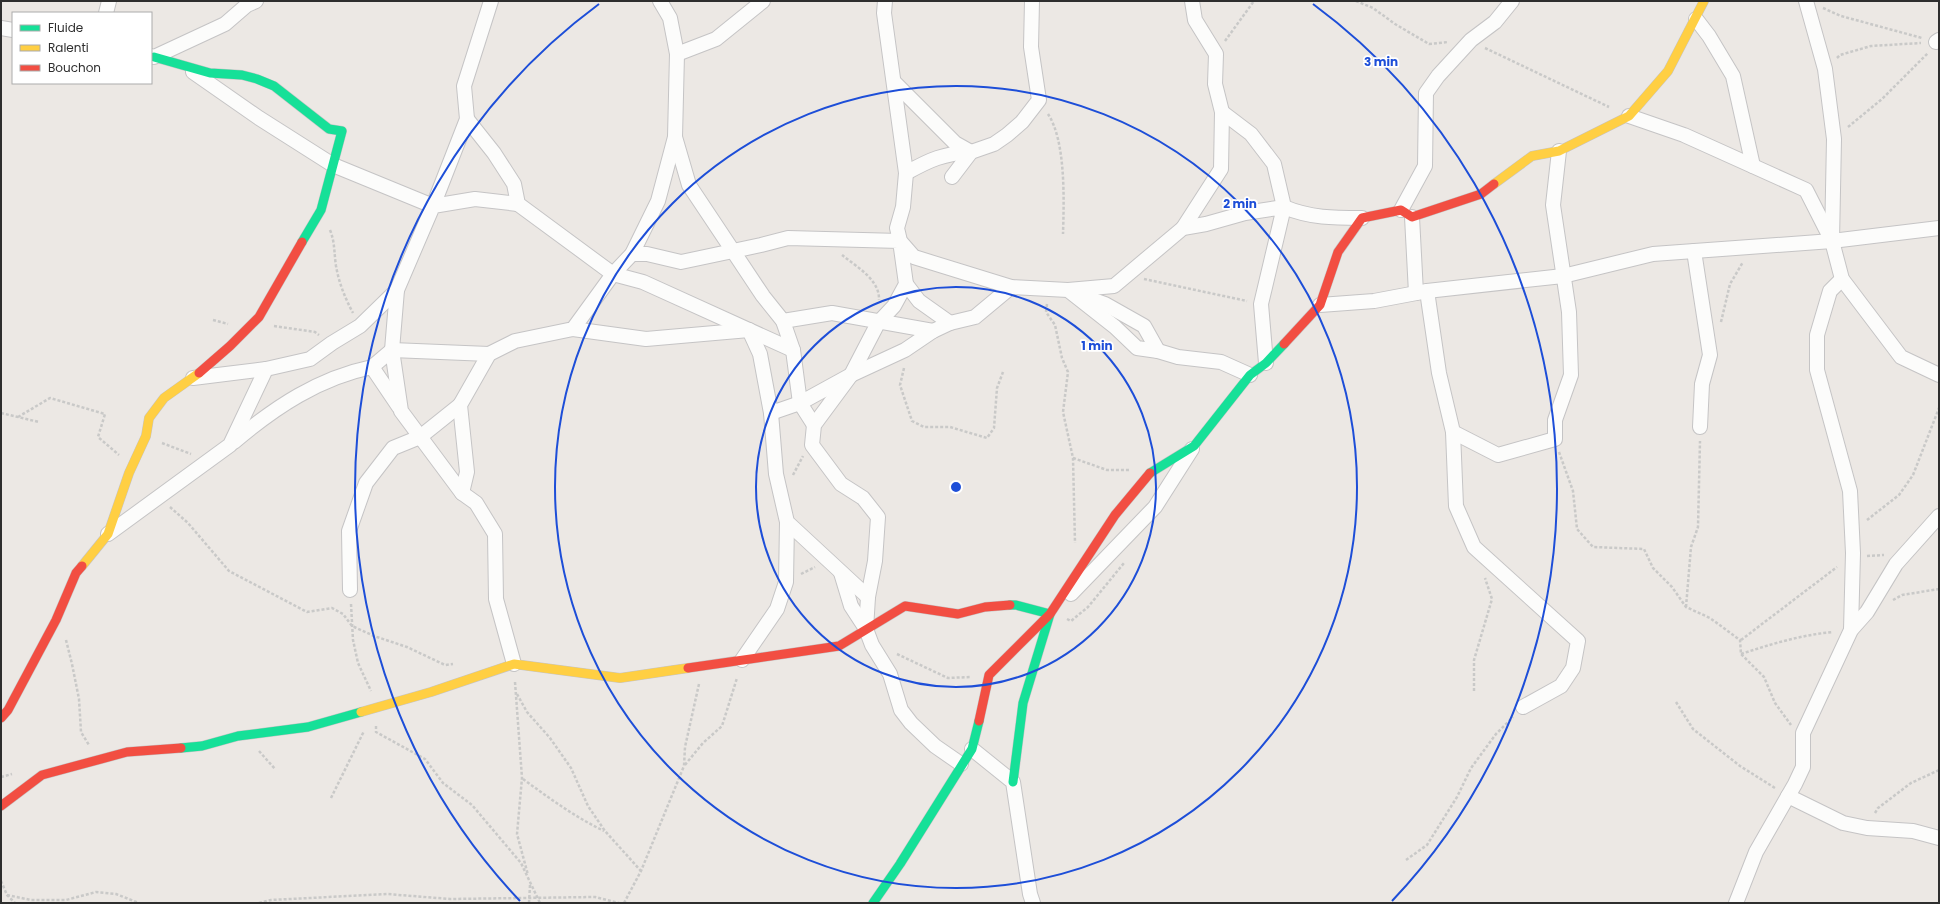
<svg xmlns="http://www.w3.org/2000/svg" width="1940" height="904" viewBox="0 0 1940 904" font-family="Poppins,sans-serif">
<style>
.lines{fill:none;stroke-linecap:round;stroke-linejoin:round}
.street-casing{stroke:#c5c4c5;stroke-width:16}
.fast-casing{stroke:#c5c4c5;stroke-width:10}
.slow-casing{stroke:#c5c4c5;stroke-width:10}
.jam-casing{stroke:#c5c4c5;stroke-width:10}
.path{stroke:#c9c9c8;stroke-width:2.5;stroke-dasharray:3 2;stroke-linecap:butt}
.street{stroke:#fcfcfb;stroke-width:14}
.fast{stroke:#16e098;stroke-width:9}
.slow{stroke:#ffcf43;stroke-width:9}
.jam{stroke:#f24e42;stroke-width:9}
.ring{fill:none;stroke:#1d4ed8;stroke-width:2}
.centre{fill:#1d4ed8;stroke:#fff;stroke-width:2}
.ring-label{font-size:12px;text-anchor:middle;font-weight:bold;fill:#1d4ed8;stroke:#fff;stroke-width:3.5;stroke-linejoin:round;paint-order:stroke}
</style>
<rect width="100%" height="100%" fill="#ece8e4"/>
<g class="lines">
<defs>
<g id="street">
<path d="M660,1L670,18L677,54L675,137L689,185L763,296L783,321L793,350L800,403L814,425"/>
<path d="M885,1L884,13L906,173L903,207L897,228L900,241L914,257L1011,287L1068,290L1115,327L1137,348L1158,351L1178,357L1221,362L1250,375"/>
<path d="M1806,1L1825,69L1834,139L1832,241L1842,279L1901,357L1939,375"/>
<path d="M106,13L109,1"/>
<path d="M1696,19L1709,36L1733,76L1753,166"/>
<path d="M1,28L13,30"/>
<path d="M1936,42L1939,40"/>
<path d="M677,54L716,39L763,1"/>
<path d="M151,56L154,57L225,24L247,5L256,1"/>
<path d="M193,72L259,118L333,165L433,206L467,119L464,86L491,1"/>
<path d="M894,82L955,143L971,152"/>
<path d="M1222,112L1251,134L1274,164L1284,207C1310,218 1334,218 1362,218"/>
<path d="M1629,116L1684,135L1806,190L1832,241L1939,228"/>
<path d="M467,119L494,153L514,184L518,204L613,274L643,282L793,350"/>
<path d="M906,173C931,159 943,154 971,152"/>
<path d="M952,177L971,152L994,144L1007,135L1022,122L1039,100L1031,47L1032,1"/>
<path d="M1401,210L1425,166L1426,93L1438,76L1471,40L1495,22L1512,1"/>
<path d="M1412,217L1416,293"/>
<path d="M1183,228L1221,169L1222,112L1215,84L1216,54L1195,20L1192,1"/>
<path d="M1694,251L1710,355L1702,384L1700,427"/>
<path d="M632,254H647L681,262L761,245L788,238L900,241L906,284L894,306L878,323L851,375L814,425L812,445L841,484L863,498L878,517L875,561L868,597L866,629L872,645L890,674L901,710L911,723L935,746L961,764"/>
<path d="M1842,279L1830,291L1817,335V370L1850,491L1853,553L1851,630"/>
<path d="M906,284L919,301L950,323"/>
<path d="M397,290L392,350L401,411L462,493L476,503L495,534L496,599L514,664"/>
<path d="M1068,290L1114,286L1183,228L1206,224L1245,213L1284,207L1261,304L1266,363"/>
<path d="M1427,291L1439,373L1453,432L1498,455L1555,439V420L1571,375L1569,312L1553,205L1559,151"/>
<path d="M1080,295L1105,304L1144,326L1158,351"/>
<path d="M1320,305L1374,301L1427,291L1563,276L1653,254L1832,241"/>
<path d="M783,321L832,313L933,331"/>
<path d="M573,329L646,339L749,330L760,354L771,413L776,474L787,522L868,597"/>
<path d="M372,367L392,350L489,354"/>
<path d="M193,378L266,369"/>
<path d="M771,413L800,403L851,375L905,350L933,331L950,323L975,317L1011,287"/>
<path d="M1453,432L1456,506L1474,547L1578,641L1573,668L1561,686L1523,707"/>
<path d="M234,442C275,407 319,378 372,367L399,407"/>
<path d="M462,493L467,472L460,405L489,354L515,341L573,329L613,274L632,254L658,201L675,137"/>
<path d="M108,534L230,445L266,369L310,359L332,343L360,326L397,290L433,206L475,199L518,204"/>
<path d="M841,573L851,606L866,629"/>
<path d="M350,590L349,531L366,483L393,448L420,437L460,405"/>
<path d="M1071,594L1155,507L1192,449"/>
<path d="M742,660L777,609L786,582L787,522"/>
<path d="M972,749L1013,782L1030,894L1033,903"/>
<path d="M1788,796L1843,823L1867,828L1913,831L1939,838"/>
<path d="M1736,903L1756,852L1795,784L1803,767V733L1851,630L1867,612L1896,564L1939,516"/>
</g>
<g id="fast">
<path d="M154,57L210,73L242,75L257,79L274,86L329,129L342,131L321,210L302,242"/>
<path d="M1150,473L1194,446L1250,375L1266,363L1284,344"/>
<path d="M1010,605H1016L1050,614L1023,703L1013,782"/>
<path d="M181,748L202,746L238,736L308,727L361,712"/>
<path d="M873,903L900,864L972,749L979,721"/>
</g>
<g id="slow">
<path d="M1494,184L1532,156L1559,151L1629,116L1668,71L1704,1"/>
<path d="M82,566L108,534L129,473L146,436L149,418L164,398L199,373"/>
<path d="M361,712L431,692L514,664L620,678L688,668"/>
</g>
<g id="jam">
<path d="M1284,344L1320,305L1338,252L1362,218L1401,210L1412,217L1481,194L1494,184"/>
<path d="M199,373L230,346L259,317L302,242"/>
<path d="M688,668L839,646L905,606L958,614L985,607L1010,605"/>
<path d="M1,718L8,710L56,620L76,573L82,566"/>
<path d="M979,721L989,675L1050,614L1115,515L1150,473"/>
<path d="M1,806L42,775L127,752L181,748"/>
</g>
</defs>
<use href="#street" class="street-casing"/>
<use href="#fast" class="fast-casing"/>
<use href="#slow" class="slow-casing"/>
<use href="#jam" class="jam-casing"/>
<g class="path">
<path d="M1356,1L1373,8L1395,24L1429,44L1448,42"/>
<path d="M1823,8L1841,16L1922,38"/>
<path d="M1225,41L1254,1"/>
<path d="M1485,48L1609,107"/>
<path d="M1837,58L1840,55L1871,46L1921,43"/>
<path d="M1048,114C1066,141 1064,201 1063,234"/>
<path d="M1848,127L1882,99L1928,53"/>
<path d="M330,230C335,242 334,253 336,266C339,283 345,298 353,313"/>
<path d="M842,255C857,267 880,280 879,300"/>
<path d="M1144,279L1247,301"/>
<path d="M1047,304L1046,312L1055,325L1062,358L1068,372L1063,412L1073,458L1075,543"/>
<path d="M213,320L228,324"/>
<path d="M1721,322L1730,284L1743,262"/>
<path d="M274,326L315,332L319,335"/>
<path d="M904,368L900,385L912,421L924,427H950L987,438L994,428L997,388L1003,372"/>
<path d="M1,413L39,422"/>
<path d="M18,417L50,398L105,414L98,437L119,455"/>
<path d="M162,443L191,454"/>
<path d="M1559,452L1573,491L1577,529L1593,547L1644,549L1653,568L1672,587L1686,607L1710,618L1740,640L1741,654L1764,677L1775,703L1791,725"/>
<path d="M1073,458L1107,470H1129"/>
<path d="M793,475L803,456"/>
<path d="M170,507L188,523L229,571L307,612L332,608L343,614L352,626L374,636L407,647L445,665L453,664"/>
<path d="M1867,520L1899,495L1913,475L1939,408"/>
<path d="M1867,556L1884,555"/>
<path d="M801,574L815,567"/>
<path d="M1893,600L1902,595L1939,589"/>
<path d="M351,604L353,640L358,663L371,691"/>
<path d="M1686,607L1691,547L1698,527L1700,441"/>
<path d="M1067,619L1071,621L1088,607L1124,563"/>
<path d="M66,640L72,664L79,699L81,732L89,745"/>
<path d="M1741,640L1837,567"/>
<path d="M897,654L948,678L970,677"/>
<path d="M1741,654C1771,644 1801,635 1833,632"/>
<path d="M515,682L522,778L517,834L528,875"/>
<path d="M699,684L685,747L684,766L703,743L722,726L737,678"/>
<path d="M1474,691V660L1492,599L1485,578"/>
<path d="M517,694L527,712L550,738L571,768L588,806L605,831L641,871"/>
<path d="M1676,702L1693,729L1740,766L1775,788"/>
<path d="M376,726V732L425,759L443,783L472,805L521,863L540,903"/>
<path d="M259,751L275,769"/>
<path d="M1,777L12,774"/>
<path d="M523,779C549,798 575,817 604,831"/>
<path d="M331,798L364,731"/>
<path d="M1875,813L1878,808L1911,783L1939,770"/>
<path d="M1406,860L1427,845L1457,797L1471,768L1496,734L1513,717"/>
<path d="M1,881L7,895L15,903"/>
<path d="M7,895L31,900H66L96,892L116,894L139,903"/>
<path d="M259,903L271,900L387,894L450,899L595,897L619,903"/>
<path d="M529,903L530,885"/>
<path d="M624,903L641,871L684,766"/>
</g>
<use href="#street" class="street"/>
<use href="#fast" class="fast"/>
<use href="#slow" class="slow"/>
<use href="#jam" class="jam"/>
</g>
<g class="ring">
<circle cx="956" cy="487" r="200"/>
<circle cx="956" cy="487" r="401"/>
<path d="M520 901A601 601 0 0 1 599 4M1313 4A601 601 0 0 1 1392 901"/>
</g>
<circle cx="956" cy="487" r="6" class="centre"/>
<g class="ring-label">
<text x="1381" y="66">3 min</text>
<text x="1240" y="208">2 min</text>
<text x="1097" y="350">1 min</text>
</g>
<rect width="1940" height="904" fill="none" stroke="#2e2e2e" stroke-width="4"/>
<rect x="12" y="12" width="140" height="72" fill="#ffffff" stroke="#ababab"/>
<rect x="20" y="25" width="20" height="6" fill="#16e098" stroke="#ababab"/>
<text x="48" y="32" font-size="12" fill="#2e2e2e">Fluide</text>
<rect x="20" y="45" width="20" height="6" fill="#ffcf43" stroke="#ababab"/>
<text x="48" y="52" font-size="12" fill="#2e2e2e">Ralenti</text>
<rect x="20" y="65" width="20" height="6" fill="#f24e42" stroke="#ababab"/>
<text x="48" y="72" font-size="12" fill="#2e2e2e">Bouchon</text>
</svg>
